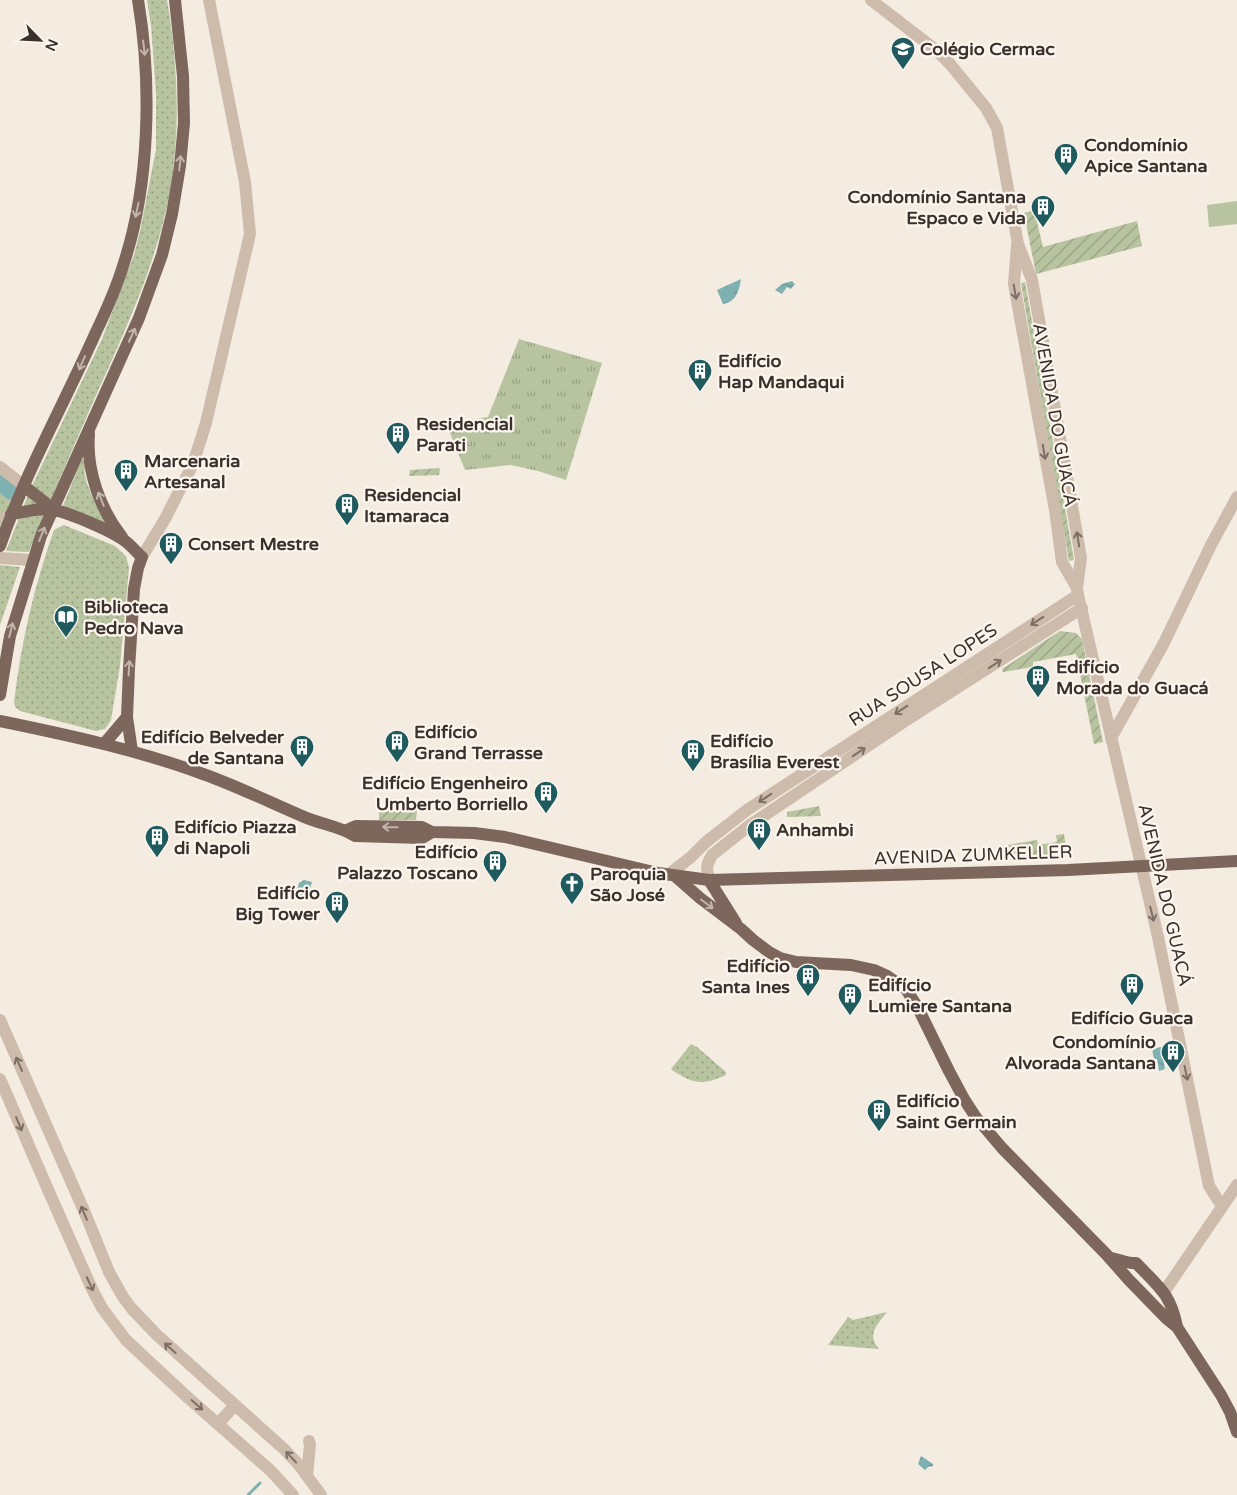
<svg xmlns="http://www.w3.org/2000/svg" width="1237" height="1495" viewBox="0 0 1237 1495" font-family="'Varela Round',sans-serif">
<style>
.grass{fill:url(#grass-tufts)}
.park{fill:url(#park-dots)}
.garden{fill:url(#garden-furrows)}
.pitch{fill:#b8c4a0}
.water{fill:url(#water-ripples)}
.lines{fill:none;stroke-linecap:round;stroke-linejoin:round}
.stream{stroke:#7fb0b2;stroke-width:3}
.river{stroke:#7fb0b2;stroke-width:19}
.minor{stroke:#cdbbac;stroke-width:12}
.major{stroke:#7d675c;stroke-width:12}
.oneway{stroke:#c2b5ac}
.oneway2{stroke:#7d6f65}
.labels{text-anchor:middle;stroke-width:4.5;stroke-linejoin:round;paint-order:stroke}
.poi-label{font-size:18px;font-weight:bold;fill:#3b302b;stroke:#fbf5ee;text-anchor:start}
.street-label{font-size:18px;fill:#3b302b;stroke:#fbf5ee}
</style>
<defs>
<pattern id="grass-tufts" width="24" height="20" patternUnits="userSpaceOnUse" patternTransform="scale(1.25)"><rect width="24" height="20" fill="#b8c4a0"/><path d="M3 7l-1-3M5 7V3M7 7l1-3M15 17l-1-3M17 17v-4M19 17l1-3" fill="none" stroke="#97a083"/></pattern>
<pattern id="park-dots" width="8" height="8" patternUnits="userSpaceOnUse" patternTransform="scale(1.25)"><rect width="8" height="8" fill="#b8c4a0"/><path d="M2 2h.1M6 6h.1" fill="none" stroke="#97a083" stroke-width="1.8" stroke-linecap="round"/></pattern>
<pattern id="garden-furrows" width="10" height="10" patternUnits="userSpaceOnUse" patternTransform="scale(1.25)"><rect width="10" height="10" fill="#b8c4a0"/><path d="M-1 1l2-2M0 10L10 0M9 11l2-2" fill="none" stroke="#97a083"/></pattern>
<pattern id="water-ripples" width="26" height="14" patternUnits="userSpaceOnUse" patternTransform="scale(1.25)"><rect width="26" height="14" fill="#7fb0b2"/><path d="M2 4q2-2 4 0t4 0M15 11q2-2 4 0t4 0" fill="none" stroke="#699091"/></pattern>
</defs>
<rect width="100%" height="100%" fill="#f4ebe1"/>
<path class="grass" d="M519,339L602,363L566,480L538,471L511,465L465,470L446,423L488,417Z"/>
<g class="park">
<path d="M147,0H167C178,63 181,133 169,196C155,268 123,335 93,402C71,452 50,502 29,552L6,551L30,490L102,339L134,255L141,227L156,149V94L151,25Z"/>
<path d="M82,459L84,460C85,466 84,471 85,476C89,494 101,511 110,527L62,508Z"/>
<path d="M0,467L24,486L0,546Z"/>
<path d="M64,525L115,546L126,556L129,568L120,666L111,720L105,729L96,731L20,711L15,707L14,702C21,643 34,586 54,530Z"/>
<path d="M0,565L20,567L0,625Z"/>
<path d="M691,1044L697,1047L726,1072V1075C702,1086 693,1084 672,1070L671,1069Z"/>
<path d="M887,1312C878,1324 866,1334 879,1349L828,1345L848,1317L853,1320Z"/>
</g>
<g class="garden">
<path d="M1034,210L1043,247L1137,221L1142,246L1036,274L1024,213Z"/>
<path d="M1025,282L1074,560L1069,561L1021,283Z"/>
<path d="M440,468L439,475L409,476L410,470Z"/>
<path d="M1060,631L1076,633L1082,639L1103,742L1094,744L1076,654L1033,662V667L1003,672L1002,669Z"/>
<path d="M819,806L821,816L787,817V812Z"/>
<path d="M417,810L416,820H379V811Z"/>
<path d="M1064,834L1067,854L1010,856L1008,845L1037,840L1038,845L1057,842L1056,835Z"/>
</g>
<path class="pitch" d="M1237,201V224L1209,227L1207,205Z"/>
<g class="water">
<path d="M741,279C739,291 736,302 723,304L717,290Z"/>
<path d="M792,281L795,284L791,289L787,287L782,294L775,290L782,284Z"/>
<path d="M0,472L15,484L5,493L0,489Z"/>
<path d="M304,880L312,882L310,889L303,891L302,896L296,895L299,883Z"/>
<path d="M1161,1047L1165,1069L1159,1071L1157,1059H1154L1152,1049Z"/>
<path d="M921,1456L933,1464V1466L928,1467L925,1470L918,1464Z"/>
</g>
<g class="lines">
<path class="stream" d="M248,1495L260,1483"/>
<path class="river" d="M0,480L11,490"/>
<g class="minor">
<path d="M871,0L936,50L950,64L986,108L997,128L1018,244L1032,280L1067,477L1081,558L1077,588L1078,595L1158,937L1209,1186L1222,1206"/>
<path d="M1017,246L1014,284L1055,510L1062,562L1077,588"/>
<path d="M0,467L24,486"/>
<path d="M0,520L11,514"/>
<path d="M142,557L165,519L193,464L206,423L250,234L245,182L209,0"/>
<path d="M0,558L32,560"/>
<path d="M1111,738L1164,643L1211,545L1237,497"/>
<path d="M668,875L691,857L706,842L747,810L1078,595"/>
<path d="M709,880L707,869L708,863L712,855L750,825L905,721L1082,608"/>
<path d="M0,1020L85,1213L109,1272L123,1297L132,1309L157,1335L284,1449L299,1465L321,1495"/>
<path d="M0,1079L49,1192L92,1289L102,1308L126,1340L185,1395L271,1471L293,1495"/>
<path d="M1164,1292L1237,1185"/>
<path d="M218,1424L235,1405"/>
<path d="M307,1475L310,1445L309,1441"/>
</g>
<g class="major">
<path d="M89,434C86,470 100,509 122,537"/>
<path d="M24,486L53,509"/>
<path d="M11,514C25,512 40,507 54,510C70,513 112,531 125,541C131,545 136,552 142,557L138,568L134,589L129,669L127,717L132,751"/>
<path d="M0,546C25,473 64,404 96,332C106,311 116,289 123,266C150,185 152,83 138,0"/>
<path d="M0,695L10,636L41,536L139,318L162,255L172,214L180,166L184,123L183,76L175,0"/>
<path d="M0,721C68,735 138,750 203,774C237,786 269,802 302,816C319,824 340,826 355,836L422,838L432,832"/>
<path d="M104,744L127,717"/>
<path d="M347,830L356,826L422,827L432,832L474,833L505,837L658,873L709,880L1068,870L1237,861"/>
<path d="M675,876L700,898L741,929L753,940L769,952L780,958L796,962L851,965L874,970L887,976L906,989L918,1008L949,1071L964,1099L975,1116L1002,1148L1106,1254L1129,1280L1166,1318L1177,1327L1221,1395L1230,1412L1237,1432"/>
<path d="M709,880L736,923"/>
<path d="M1110,1258C1119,1259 1127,1264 1136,1263C1158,1286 1171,1294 1177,1327"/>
</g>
</g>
<defs><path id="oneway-shaft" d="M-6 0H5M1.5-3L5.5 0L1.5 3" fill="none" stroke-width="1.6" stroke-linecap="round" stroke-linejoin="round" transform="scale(1.25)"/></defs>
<g class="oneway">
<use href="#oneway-shaft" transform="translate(144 48) rotate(83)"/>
<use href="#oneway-shaft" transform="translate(180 163) rotate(-84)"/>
<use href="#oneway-shaft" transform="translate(137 210) rotate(102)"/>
<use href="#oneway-shaft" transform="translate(132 335) rotate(-65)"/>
<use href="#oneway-shaft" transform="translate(82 363) rotate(114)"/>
<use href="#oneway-shaft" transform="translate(101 499) rotate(-112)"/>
<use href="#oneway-shaft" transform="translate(42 534) rotate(-68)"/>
<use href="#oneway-shaft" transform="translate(11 630) rotate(-76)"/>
<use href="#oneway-shaft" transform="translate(129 668) rotate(-87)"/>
<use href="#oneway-shaft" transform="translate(390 827) rotate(-179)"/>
<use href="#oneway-shaft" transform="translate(707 904) rotate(37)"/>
</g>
<g class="oneway2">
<use href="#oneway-shaft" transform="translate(1015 292) rotate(80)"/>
<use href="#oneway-shaft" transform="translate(1044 452) rotate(80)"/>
<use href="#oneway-shaft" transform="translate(1078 539) rotate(-99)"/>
<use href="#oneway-shaft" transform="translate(1037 621) rotate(147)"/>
<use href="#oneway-shaft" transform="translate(995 664) rotate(-33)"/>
<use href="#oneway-shaft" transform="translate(901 710) rotate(147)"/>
<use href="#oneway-shaft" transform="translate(859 752) rotate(-34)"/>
<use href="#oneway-shaft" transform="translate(765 798) rotate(147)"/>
<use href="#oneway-shaft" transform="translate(1152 914) rotate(76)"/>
<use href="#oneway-shaft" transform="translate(19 1064) rotate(-114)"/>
<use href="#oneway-shaft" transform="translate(1186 1073) rotate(78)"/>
<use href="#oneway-shaft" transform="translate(19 1124) rotate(67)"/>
<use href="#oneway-shaft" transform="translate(84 1213) rotate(-113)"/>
<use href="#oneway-shaft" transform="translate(90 1284) rotate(65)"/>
<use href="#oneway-shaft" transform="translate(170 1348) rotate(-138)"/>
<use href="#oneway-shaft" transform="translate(197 1405) rotate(41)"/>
<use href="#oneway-shaft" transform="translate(291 1457) rotate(-133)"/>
</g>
<defs>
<symbol id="school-pin" viewBox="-11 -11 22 30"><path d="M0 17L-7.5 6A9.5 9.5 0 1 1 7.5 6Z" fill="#1f5a5e" stroke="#fbf5ee"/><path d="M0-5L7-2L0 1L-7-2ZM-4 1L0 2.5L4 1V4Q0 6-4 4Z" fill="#fff"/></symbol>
<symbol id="building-pin" viewBox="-11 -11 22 30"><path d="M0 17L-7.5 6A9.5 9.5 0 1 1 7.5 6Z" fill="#1f5a5e" stroke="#fbf5ee"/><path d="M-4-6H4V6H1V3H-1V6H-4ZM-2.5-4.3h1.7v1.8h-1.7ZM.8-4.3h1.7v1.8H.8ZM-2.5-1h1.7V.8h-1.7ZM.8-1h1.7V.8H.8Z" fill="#fff"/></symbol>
<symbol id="library-pin" viewBox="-11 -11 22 30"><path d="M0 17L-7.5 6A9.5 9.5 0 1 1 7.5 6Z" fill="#1f5a5e" stroke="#fbf5ee"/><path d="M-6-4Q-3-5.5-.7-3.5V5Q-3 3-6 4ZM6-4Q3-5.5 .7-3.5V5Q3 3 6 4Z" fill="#fff"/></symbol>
<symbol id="church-pin" viewBox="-11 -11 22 30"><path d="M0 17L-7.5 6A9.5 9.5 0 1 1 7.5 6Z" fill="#1f5a5e" stroke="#fbf5ee"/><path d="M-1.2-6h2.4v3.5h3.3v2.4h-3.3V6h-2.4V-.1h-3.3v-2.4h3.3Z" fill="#fff"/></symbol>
</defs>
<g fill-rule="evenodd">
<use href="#school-pin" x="889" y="35" width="28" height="38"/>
<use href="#building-pin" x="1052" y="141" width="28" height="38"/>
<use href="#building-pin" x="1029" y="193" width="28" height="38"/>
<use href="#building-pin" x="686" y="357" width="28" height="38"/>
<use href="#building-pin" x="384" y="420" width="28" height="38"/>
<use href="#building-pin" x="112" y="457" width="28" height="38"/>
<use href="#building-pin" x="333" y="491" width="28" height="38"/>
<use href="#building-pin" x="157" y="530" width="28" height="38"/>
<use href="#library-pin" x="52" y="603" width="28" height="38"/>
<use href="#building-pin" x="1024" y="663" width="28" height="38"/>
<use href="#building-pin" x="383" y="728" width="28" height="38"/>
<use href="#building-pin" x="288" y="733" width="28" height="38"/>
<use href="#building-pin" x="679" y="737" width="28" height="38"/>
<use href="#building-pin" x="532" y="779" width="28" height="38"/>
<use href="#building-pin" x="745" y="816" width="28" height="38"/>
<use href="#building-pin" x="143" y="823" width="28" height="38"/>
<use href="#building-pin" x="481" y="848" width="28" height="38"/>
<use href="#church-pin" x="558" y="870" width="28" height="38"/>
<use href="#building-pin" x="323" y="889" width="28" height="38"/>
<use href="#building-pin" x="794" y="962" width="28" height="38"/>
<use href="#building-pin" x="1118" y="971" width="28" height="38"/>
<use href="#building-pin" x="836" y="981" width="28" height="38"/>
<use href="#building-pin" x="1159" y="1038" width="28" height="38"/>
<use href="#building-pin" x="865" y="1097" width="28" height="38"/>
</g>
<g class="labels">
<g class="poi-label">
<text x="920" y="55">Colégio Cermac</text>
<text x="1084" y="151">Condomínio<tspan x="1084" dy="21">Apice Santana</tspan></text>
<text x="1026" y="203" text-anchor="end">Condomínio Santana<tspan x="1026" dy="21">Espaco e Vida</tspan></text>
<text x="718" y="367">Edifício<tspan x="718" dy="21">Hap Mandaqui</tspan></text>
<text x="416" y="430">Residencial<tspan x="416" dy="21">Parati</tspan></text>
<text x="144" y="467">Marcenaria<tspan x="144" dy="21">Artesanal</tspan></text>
<text x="364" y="501">Residencial<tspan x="364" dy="21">Itamaraca</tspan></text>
<text x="188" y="550">Consert Mestre</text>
<text x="84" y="613">Biblioteca<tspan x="84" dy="21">Pedro Nava</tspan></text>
<text x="1056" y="673">Edifício<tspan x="1056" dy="21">Morada do Guacá</tspan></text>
<text x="414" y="738">Edifício<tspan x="414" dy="21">Grand Terrasse</tspan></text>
<text x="284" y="743" text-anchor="end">Edifício Belveder<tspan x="284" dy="21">de Santana</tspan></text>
<text x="710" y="747">Edifício<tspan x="710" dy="21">Brasília Everest</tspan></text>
<text x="528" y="789" text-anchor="end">Edifício Engenheiro<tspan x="528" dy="21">Umberto Borriello</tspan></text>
<text x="174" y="833">Edifício Piazza<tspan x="174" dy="21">di Napoli</tspan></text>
<text x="776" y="836">Anhambi</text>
<text x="478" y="858" text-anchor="end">Edifício<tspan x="478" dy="21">Palazzo Toscano</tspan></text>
<text x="590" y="880">Paroquia<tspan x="590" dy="21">São José</tspan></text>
<text x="320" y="899" text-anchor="end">Edifício<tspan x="320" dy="21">Big Tower</tspan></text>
<text x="790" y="972" text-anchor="end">Edifício<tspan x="790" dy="21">Santa Ines</tspan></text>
<text x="868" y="991">Edifício<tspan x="868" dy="21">Lumiere Santana</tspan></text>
<text x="1132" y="1024" text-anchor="middle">Edifício Guaca</text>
<text x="1156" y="1048" text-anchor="end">Condomínio<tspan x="1156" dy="21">Alvorada Santana</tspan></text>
<text x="896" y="1107">Edifício<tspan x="896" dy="21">Saint Germain</tspan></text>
</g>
<g class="street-label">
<text transform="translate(1055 415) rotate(80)" y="6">AVENIDA DO GUACÁ</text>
<text transform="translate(923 675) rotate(-33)" y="6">RUA SOUSA LOPES</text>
<text transform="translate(973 855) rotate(-2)" y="6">AVENIDA ZUMKELLER</text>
<text transform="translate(1165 895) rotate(77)" y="6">AVENIDA DO GUACÁ</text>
</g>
</g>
<g transform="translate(40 40) rotate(114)" stroke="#fbf5ee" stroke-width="4" paint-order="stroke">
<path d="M0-4L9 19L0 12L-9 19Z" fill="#3b302b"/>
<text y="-8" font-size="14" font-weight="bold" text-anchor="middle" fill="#3b302b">N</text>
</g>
</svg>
